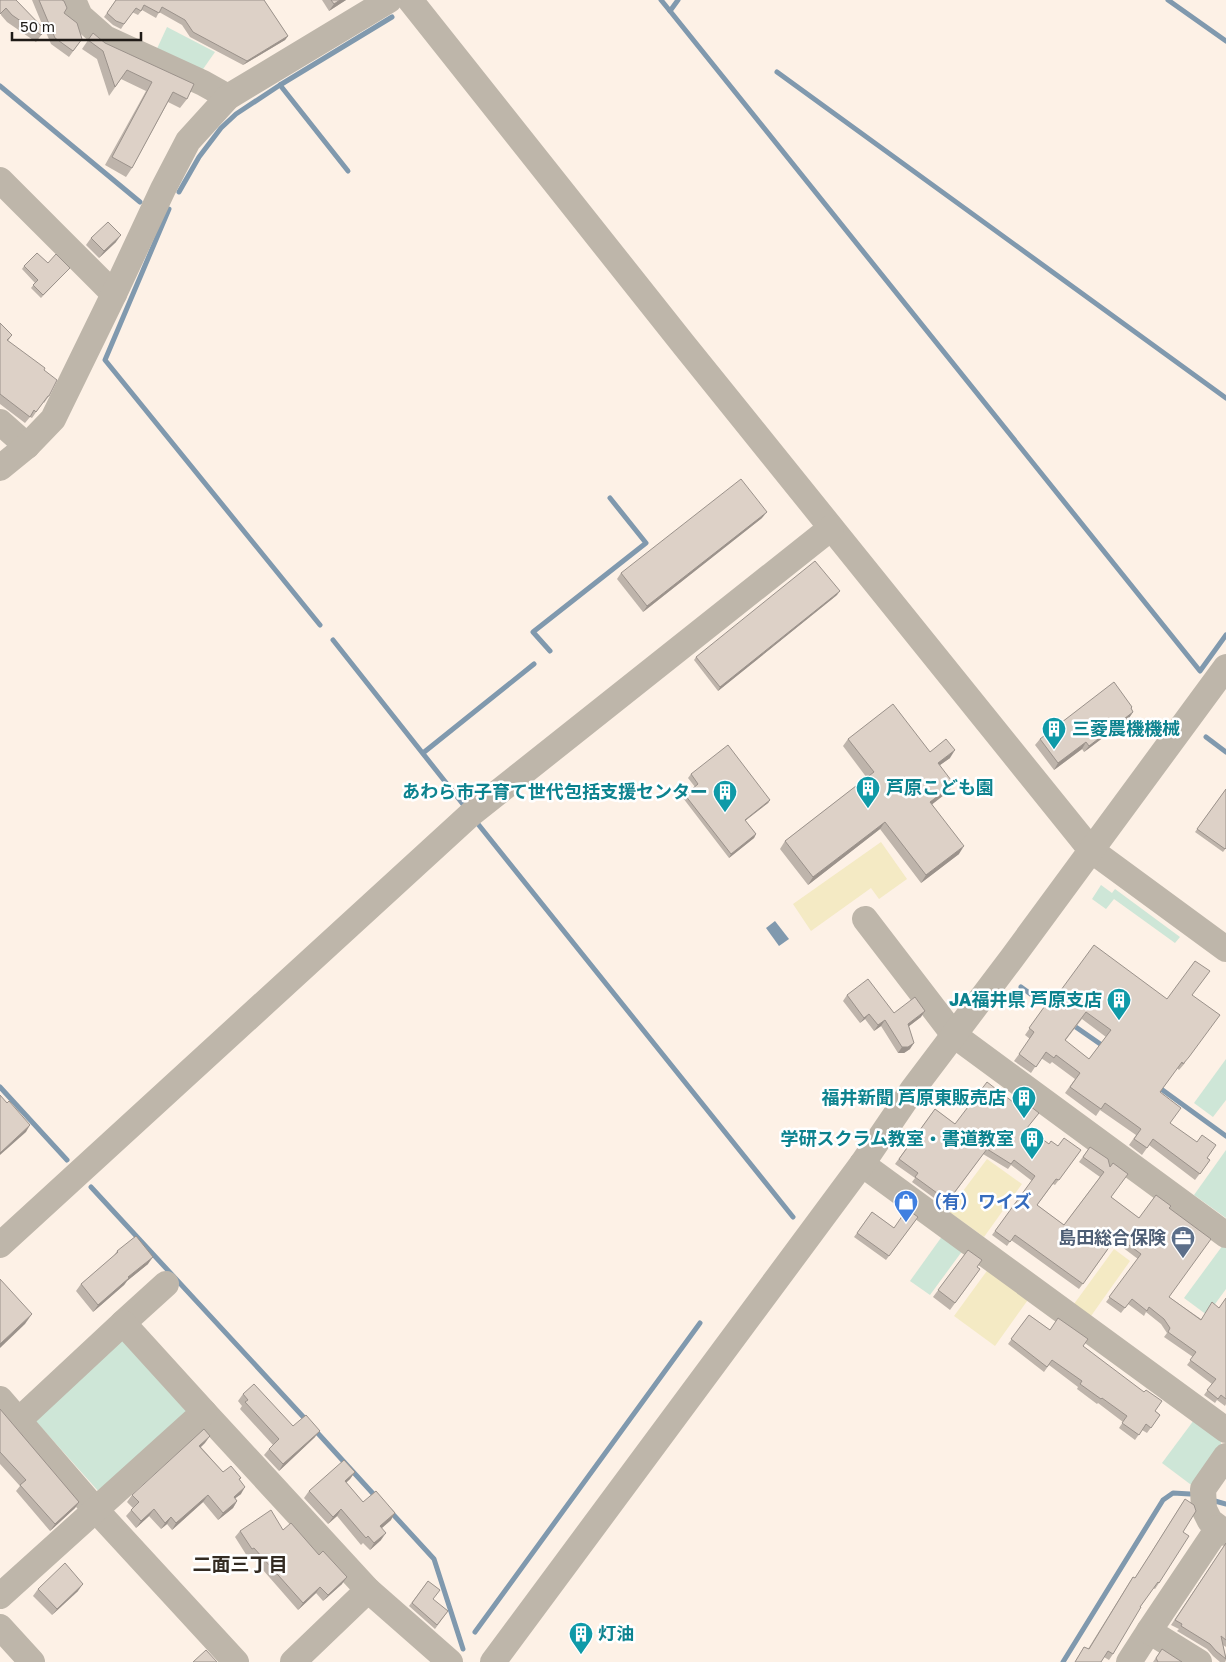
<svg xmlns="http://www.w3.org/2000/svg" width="1226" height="1662" viewBox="0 0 1226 1662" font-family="'Golos Text','Noto Sans JP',sans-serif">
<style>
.green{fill:#cee6d7}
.sand{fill:#f4eac4}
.water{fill:#8099ae}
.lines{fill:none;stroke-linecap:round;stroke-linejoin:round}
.stream{stroke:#8099ae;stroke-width:5}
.minor{stroke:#beb6aa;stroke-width:26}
.wall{fill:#beb4ab;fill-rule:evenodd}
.shaded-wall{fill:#9b928b}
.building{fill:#ddd1c7;stroke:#9b928b;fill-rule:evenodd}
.labels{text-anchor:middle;stroke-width:5;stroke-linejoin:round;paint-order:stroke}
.culture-label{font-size:18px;font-weight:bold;fill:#0d838f;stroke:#fff;text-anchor:end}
.shop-label{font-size:18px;font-weight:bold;fill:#366cbe;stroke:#fff;text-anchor:start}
.service-label{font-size:18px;font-weight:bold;fill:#4e5e75;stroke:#fff;text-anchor:end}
.neighbourhood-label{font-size:19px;font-weight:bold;fill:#332b22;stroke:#fff}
</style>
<rect width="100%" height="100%" fill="#fdf1e6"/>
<g class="green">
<path d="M167,27L215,52L201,72L155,53Z"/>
<path d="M1101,885L1112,893L1115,889L1180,937L1175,943L1114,899L1106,909L1092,899Z"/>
<path d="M1226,1059V1100L1213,1117L1194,1103Z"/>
<path d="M1226,1150V1218L1194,1195Z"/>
<path d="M943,1235L963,1250L930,1295L910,1281Z"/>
<path d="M1223,1245L1226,1247V1289L1207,1315L1184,1298Z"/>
<path d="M121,1337L189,1413L100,1493L32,1417Z"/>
<path d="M1194,1420L1221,1440V1450L1194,1487L1162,1463Z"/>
</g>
<g class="sand">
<path d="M881,842L907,879L879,899L871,888L811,931L793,904Z"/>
<path d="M987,1159L1022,1184L984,1237L948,1211Z"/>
<path d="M1114,1249L1130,1261L1091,1316L1074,1304Z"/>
<path d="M989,1268L1030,1297L995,1346L954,1316Z"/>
</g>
<path class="water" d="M775,921L789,939L779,946L766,928Z"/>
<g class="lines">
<g class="stream">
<path d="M661,0L670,11L678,0"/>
<path d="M1168,0L1226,41"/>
<path d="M670,11L1200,671L1226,635"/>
<path d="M777,72L1226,398"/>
<path d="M280,85L348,171"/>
<path d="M0,86L140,202"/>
<path d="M179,192L199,157L221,128L236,114L280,85L392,17"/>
<path d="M169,209L105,360L320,625"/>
<path d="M333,640L466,808"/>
<path d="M550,651L533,632L646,543L610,498"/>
<path d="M1206,737L1226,752"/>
<path d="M423,753L534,664"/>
<path d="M474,819L793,1217"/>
<path d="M1021,987L1051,1009"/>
<path d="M1070,1023L1106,1048"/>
<path d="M1157,1086L1226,1136"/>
<path d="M0,1087L67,1160"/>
<path d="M91,1187L308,1422"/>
<path d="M314,1429L377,1498"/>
<path d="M1215,1501L1226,1504"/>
<path d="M390,1511L434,1559L463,1649"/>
<path d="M475,1632L700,1323"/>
<path d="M1063,1662L1163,1500L1173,1493L1190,1494"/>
</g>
<g class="minor">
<path d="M73,0L80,16L105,38L203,83L228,97"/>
<path d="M410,0L684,345L1091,850L1226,949"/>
<path d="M0,180L114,294"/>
<path d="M0,422L27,446"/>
<path d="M0,468L27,446L53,419L114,294L163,189L188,141L228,97L389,0"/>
<path d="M865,919L954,1035L1226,1235"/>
<path d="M862,1164L1226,1430"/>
<path d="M0,1245L472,813L831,528"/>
<path d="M123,1323L166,1284"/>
<path d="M0,1399L95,1509L236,1662"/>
<path d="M204,1412L368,1590L450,1662"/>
<path d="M1226,1456L1203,1489L1204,1509L1210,1521L1226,1533"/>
<path d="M0,1596L204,1412L123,1323L19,1420"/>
<path d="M0,1627L32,1662"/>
<path d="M293,1662L368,1590"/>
<path d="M493,1662L862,1164L913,1089L1012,958L1226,667"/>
<path d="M1129,1662L1149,1631"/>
<path d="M1199,1662L1149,1631L1218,1528"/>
</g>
</g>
<g class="wall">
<path d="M0,0L44,29L32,0H62L64,13L82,39L69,57L51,44L45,30L36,42L7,22L1,15Z"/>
<path d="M116,0H264L288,36L285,40L243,65L190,37L182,25L159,12L156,18L142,10L138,15L132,12L121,29L113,25L104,17Z"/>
<path d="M322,0H346L329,11Z"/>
<path d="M93,33L105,43L187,99L180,108L168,102L132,168L126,177L105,165L146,91L121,79L109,96L97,59L82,49Z"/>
<path d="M91,238L116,242L99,258L86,245Z"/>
<path d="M48,263L70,268L41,298L31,288L35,283L22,269L24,266Z"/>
<path d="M0,323L12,335L8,341L44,370L49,396L44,403L43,402L32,418L30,417L25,423L0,404Z"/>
<path d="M762,518L643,612L617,579L621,573Z"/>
<path d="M837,595L718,691L694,660L696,657Z"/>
<path d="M1132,707L1131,709L1133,712L1129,718L1084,752L1082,749L1054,770L1035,745L1040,739Z"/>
<path d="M848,739L930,752L950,758L940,765L949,791L932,804L959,854L921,883L880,829L808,885L780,849L785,841L867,778L843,746Z"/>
<path d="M691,774L770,800L768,803L745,821L756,834L754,838L729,858L683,798L685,795L695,787L688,778Z"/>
<path d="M1226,789V848L1223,852L1195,832Z"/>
<path d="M847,995L894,1013L921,1017L909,1026L910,1049L904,1053H898L881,1026L874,1031L865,1019L860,1023L843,1001Z"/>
<path d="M1193,995L1185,1063L1179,1070L1177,1068L1160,1092L1170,1123L1210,1160L1195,1180L1149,1145L1142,1155L1129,1145L1136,1135L1100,1110L1096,1116L1065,1093L1075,1079L1052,1062L1050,1064L1041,1058L1031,1073L1014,1061L1030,1039L1025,1035L1047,1003L1050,1005L1167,999ZM1082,1019L1106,1037L1089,1059L1065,1041Z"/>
<path d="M935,1109L955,1124L1022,1109L1028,1128L1049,1144L1081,1150L1055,1185L1053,1184L1037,1205L1064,1225L1100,1177L1079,1162L1090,1147L1108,1159L1111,1197L1139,1218L1169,1208V1297L1201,1319L1219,1308L1226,1298V1404L1225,1406L1217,1400L1215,1403L1204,1395L1212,1384L1187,1365L1193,1357L1164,1337L1167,1333L1161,1324L1146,1312L1144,1316L1128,1304L1121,1313L1106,1302L1138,1259L1114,1241L1079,1289L1011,1240L1007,1246L992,1235L1032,1181L1011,1165L1008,1169L983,1154L945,1206L912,1182L915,1178L895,1164Z"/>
<path d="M872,1212L894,1228L918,1217L886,1260L854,1237Z"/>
<path d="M968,1250L977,1267L980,1269L950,1310L933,1297Z"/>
<path d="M117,1251L148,1264L127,1281L124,1285L93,1312L76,1291L81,1284L113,1257Z"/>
<path d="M1029,1315L1050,1330L1083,1346L1160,1415L1147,1433L1142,1430L1135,1440L1119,1428L1123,1422L1098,1403L1097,1404L1077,1389L1078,1387L1049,1365L1044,1372L1008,1344Z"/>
<path d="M243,1394L293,1426L315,1437L279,1471L264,1455L269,1449L273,1445L240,1409L242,1406L238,1401Z"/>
<path d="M0,1409L79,1502L75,1508L50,1531L16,1491L20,1486L0,1464Z"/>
<path d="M205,1443L201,1447L223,1472L240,1480L241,1494L235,1498L237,1501L233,1508L218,1520L203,1502L172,1530L167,1524L161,1529L149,1516L136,1528L126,1516L133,1508L127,1502L132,1495Z"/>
<path d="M355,1472L350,1479L346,1483L363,1502L391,1520L382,1528L381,1540L370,1550L363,1543L361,1545L337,1516L328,1524L304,1498L309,1491Z"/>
<path d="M1185,1499L1183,1532L1159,1583L1155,1589L1153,1588L1140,1607L1113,1654L1109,1660L1104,1657L1101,1662H1075L1084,1647L1088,1649L1129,1583L1133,1577L1135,1578L1147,1559Z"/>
<path d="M283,1530L319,1555L342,1584L323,1601L316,1593L298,1610L249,1554L247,1556L235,1537L240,1531Z"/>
<path d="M1226,1543V1647L1223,1645L1226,1657V1660L1225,1662H1220L1213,1656L1207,1649L1177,1631L1179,1629L1171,1625Z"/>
<path d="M428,1581L433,1600L448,1611L435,1629L409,1606Z"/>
<path d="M38,1589L78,1591L52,1615L33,1596Z"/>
<path d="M1162,1649L1182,1662H1153Z"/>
</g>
<g class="shaded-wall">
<path d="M340,0H346L329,11L334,4Z"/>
<path d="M288,36L285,40L243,65L247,61Z"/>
<path d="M121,235L116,242L99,258L104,251Z"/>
<path d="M767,512L762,518L643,612L647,606Z"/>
<path d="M840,591L837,595L718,691L720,687Z"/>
<path d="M1133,712L1129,718L1084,752L1089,746Z"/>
<path d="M1086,742L1082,749L1054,770L1058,763Z"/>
<path d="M955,750L950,758L933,770L938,763Z"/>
<path d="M954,784L949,791L925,810L930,802Z"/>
<path d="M770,800L768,803L742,823L745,820Z"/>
<path d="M885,822L880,829L808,885L813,877Z"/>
<path d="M756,834L754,838L729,858L731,854Z"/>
<path d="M964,846L959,854L921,883L926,875Z"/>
<path d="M925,1011L921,1017L904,1030L908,1024Z"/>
<path d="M869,1014L865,1019L860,1023L864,1018Z"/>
<path d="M885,1020L881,1026L874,1031L878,1025Z"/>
<path d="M914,1043L910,1049L904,1053H898L902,1047Z"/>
<path d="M30,1125L26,1132L0,1155V1153Z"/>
<path d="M153,1257L148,1264L127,1281L124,1285L93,1312L98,1305L128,1277Z"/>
<path d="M32,1314L25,1324L0,1348V1344Z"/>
<path d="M320,1431L315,1437L279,1471L283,1464Z"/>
<path d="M210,1436L205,1443L194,1453L199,1446Z"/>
<path d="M355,1472L350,1479L340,1488L345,1481Z"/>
<path d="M245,1487L241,1494L229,1503L234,1497Z"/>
<path d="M208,1495L203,1502L172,1530L176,1523Z"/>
<path d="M237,1501L233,1508L218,1520L223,1513Z"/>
<path d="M79,1502L75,1508L50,1531L55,1524Z"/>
<path d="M154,1509L149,1516L136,1528L141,1521Z"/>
<path d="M341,1509L337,1516L328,1524L333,1517Z"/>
<path d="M395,1513L391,1520L376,1533L380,1526Z"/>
<path d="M171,1517L167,1524L161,1529L165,1523Z"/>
<path d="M386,1533L381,1540L370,1550L374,1543Z"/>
<path d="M347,1577L342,1584L323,1601L328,1595Z"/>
<path d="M83,1584L78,1591L52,1615L57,1609Z"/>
<path d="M320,1587L316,1593L298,1610L303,1603Z"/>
</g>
<g class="building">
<path d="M0,0H16L45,30L41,35L12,15L6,8L0,14Z"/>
<path d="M39,0H62L64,1L67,8L64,13L77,23L82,39L73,51L55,38Z"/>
<path d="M116,0H264L288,36L247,61L193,32L185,20L162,7L159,13L144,5L141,11L136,8L124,24L116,21L107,13Z"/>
<path d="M331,0H340L334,4Z"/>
<path d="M93,33L105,43L194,84L187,99L173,92L132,168L112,157L152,82L127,70L115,87L103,51L88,40Z"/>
<path d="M108,222L121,235L104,251L91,238Z"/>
<path d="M37,253L48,263L56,254L70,268L43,295L33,285L38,280L24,266Z"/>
<path d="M0,323L12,335L7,340L45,368L44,370L57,380L49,396H48L36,412L34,410L30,417L0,394Z"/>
<path d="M741,479L767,512L647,606L621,573Z"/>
<path d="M815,561L840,591L720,687L696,657Z"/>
<path d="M1114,682L1132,707L1131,708L1133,712L1089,746L1086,742L1058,763L1040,739Z"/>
<path d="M893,704L930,752L946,739L955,750L938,763L954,784L930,802L964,846L926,875L885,822L813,877L785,841L874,772L848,739Z"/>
<path d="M728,745L770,800L745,820L756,834L731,854L685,795L698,784L691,774Z"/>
<path d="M1226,789V848L1225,849L1197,829Z"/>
<path d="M1094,945L1167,999L1195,961L1210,971L1192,995L1220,1015L1189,1057L1183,1064L1182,1062L1160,1092L1181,1108L1170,1123L1197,1142L1202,1135L1216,1145L1207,1158L1210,1160L1200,1174L1153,1139L1147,1148L1134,1139L1141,1129L1105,1103L1101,1109L1070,1087L1080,1073L1056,1055L1054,1058L1046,1052L1036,1067L1019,1054L1034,1032L1029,1028L1047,1003L1050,1005ZM1086,1012L1111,1030L1089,1059L1065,1040Z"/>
<path d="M868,979L894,1013L915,997L925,1011L908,1024L914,1043L908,1047H902L885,1020L878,1025L869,1014L864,1018L847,995Z"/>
<path d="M987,1082L1022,1109L1026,1103L1039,1113L1027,1128L1049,1144L1051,1141L1058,1146L1064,1138L1081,1150L1059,1180L1056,1179L1037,1205L1064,1225L1104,1172L1083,1157L1090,1147L1108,1159L1110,1167L1113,1163L1128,1174L1111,1197L1139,1218L1156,1195L1171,1206L1169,1208L1211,1239L1169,1297L1201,1320L1212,1302L1219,1308L1226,1298V1399L1221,1395L1218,1399L1207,1390L1216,1379L1190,1360L1196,1352L1168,1332L1170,1328L1164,1319L1149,1307L1147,1311L1132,1299L1125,1308L1109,1297L1141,1254L1117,1236L1083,1284L1015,1235L1010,1242L995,1231L1035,1176L1014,1160L1011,1164L987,1149L948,1201L915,1177L918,1173L899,1159L935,1109L955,1124Z"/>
<path d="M0,1095L7,1103L9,1101L30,1125L0,1153Z"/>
<path d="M907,1209L918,1217L889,1256L857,1233L872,1212L894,1228Z"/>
<path d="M136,1236L153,1257L128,1277L129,1278L98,1305L81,1284L118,1252L117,1251Z"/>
<path d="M968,1250L982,1260L977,1267L980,1269L955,1303L938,1290Z"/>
<path d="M0,1279L32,1314L0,1344Z"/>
<path d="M1029,1315L1050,1330L1058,1318L1088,1339L1083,1346L1144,1392L1146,1390L1162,1401L1155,1411L1160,1415L1151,1428L1146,1424L1139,1435L1122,1423L1127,1416L1102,1398L1101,1399L1080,1384L1082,1381L1052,1360L1047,1367L1011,1339Z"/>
<path d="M254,1384L293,1426L306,1415L320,1431L283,1464L269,1449L279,1439L245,1402L248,1400L243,1394Z"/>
<path d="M0,1409L79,1502L55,1524L20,1485L26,1480L0,1452Z"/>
<path d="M204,1429L210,1436L199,1446L223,1472L231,1466L241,1478L239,1479L245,1487L234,1497L237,1501L223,1513L208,1495L176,1523L171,1517L165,1523L154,1509L141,1521L131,1510L139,1502L132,1495Z"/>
<path d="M344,1460L355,1472L345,1481L363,1502L376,1491L395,1513L380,1526L386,1533L374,1543L368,1536L366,1538L341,1509L333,1517L309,1491Z"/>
<path d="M1185,1499L1194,1505L1196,1511L1183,1532L1189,1536L1159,1583L1158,1582L1140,1607H1141L1113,1654L1108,1651L1101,1662H1075L1084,1647L1089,1649L1133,1577L1135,1578L1151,1553Z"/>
<path d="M271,1510L283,1530L291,1523L319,1555L323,1551L347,1577L328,1595L320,1587L303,1603L254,1548L252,1549L240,1531Z"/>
<path d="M1226,1543V1640L1221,1636L1226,1659L1216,1651L1210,1644L1181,1626L1182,1624L1175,1620Z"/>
<path d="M65,1563L83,1584L57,1609L38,1589Z"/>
<path d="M428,1581L440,1590L433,1599L448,1611L437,1625L412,1603Z"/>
<path d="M1162,1649L1182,1662H1158L1156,1658Z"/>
<path d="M206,1650L217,1662H193Z"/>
</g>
<defs>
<symbol id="building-pin" viewBox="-11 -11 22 30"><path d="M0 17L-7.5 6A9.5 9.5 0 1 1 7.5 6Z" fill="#0f9aa8" stroke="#fff"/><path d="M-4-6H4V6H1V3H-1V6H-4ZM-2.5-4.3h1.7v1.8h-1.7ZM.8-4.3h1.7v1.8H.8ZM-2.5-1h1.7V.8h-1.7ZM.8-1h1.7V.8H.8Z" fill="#fff"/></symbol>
<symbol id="shop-pin" viewBox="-11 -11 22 30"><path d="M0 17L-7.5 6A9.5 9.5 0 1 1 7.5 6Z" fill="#3f7fe0" stroke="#fff"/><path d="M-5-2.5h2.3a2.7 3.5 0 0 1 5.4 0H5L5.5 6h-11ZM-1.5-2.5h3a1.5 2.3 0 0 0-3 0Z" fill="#fff"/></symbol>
<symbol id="office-pin" viewBox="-11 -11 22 30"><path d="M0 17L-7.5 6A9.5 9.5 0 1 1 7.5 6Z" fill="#5c6f8a" stroke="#fff"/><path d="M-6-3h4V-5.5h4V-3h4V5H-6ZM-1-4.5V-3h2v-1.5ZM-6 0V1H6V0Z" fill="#fff"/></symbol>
</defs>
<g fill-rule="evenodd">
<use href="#building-pin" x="1040" y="715" width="28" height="38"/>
<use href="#building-pin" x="854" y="774" width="28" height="38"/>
<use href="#building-pin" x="711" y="778" width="28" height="38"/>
<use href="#building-pin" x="1105" y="986" width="28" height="38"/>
<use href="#building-pin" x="1010" y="1084" width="28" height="38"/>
<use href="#building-pin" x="1018" y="1125" width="28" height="38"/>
<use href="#shop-pin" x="892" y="1188" width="28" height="38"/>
<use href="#office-pin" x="1169" y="1224" width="28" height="38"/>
<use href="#building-pin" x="567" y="1620" width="28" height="38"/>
</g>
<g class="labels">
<g class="culture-label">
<text x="1072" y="735" text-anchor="start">三菱農機機械</text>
<text x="886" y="794" text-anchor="start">芦原こども園</text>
<text x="708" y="798">あわら市子育て世代包括支援センター</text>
<text x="1102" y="1006">JA福井県 芦原支店</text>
<text x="1006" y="1104">福井新聞 芦原東販売店</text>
<text x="1014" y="1145">学研スクラム教室・書道教室</text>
<text x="598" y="1640" text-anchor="start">灯油</text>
</g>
<g class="shop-label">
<text x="924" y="1208">（有）ワイズ</text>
</g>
<g class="service-label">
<text x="1166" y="1244">島田総合保険</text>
</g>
<g class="neighbourhood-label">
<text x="240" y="1571">二面三丁目</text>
</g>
</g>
<path d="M12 32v8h129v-8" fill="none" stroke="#1f1b17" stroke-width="2.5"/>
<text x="20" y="32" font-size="15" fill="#1f1b17" stroke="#ffffff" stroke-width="4" paint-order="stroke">50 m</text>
</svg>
